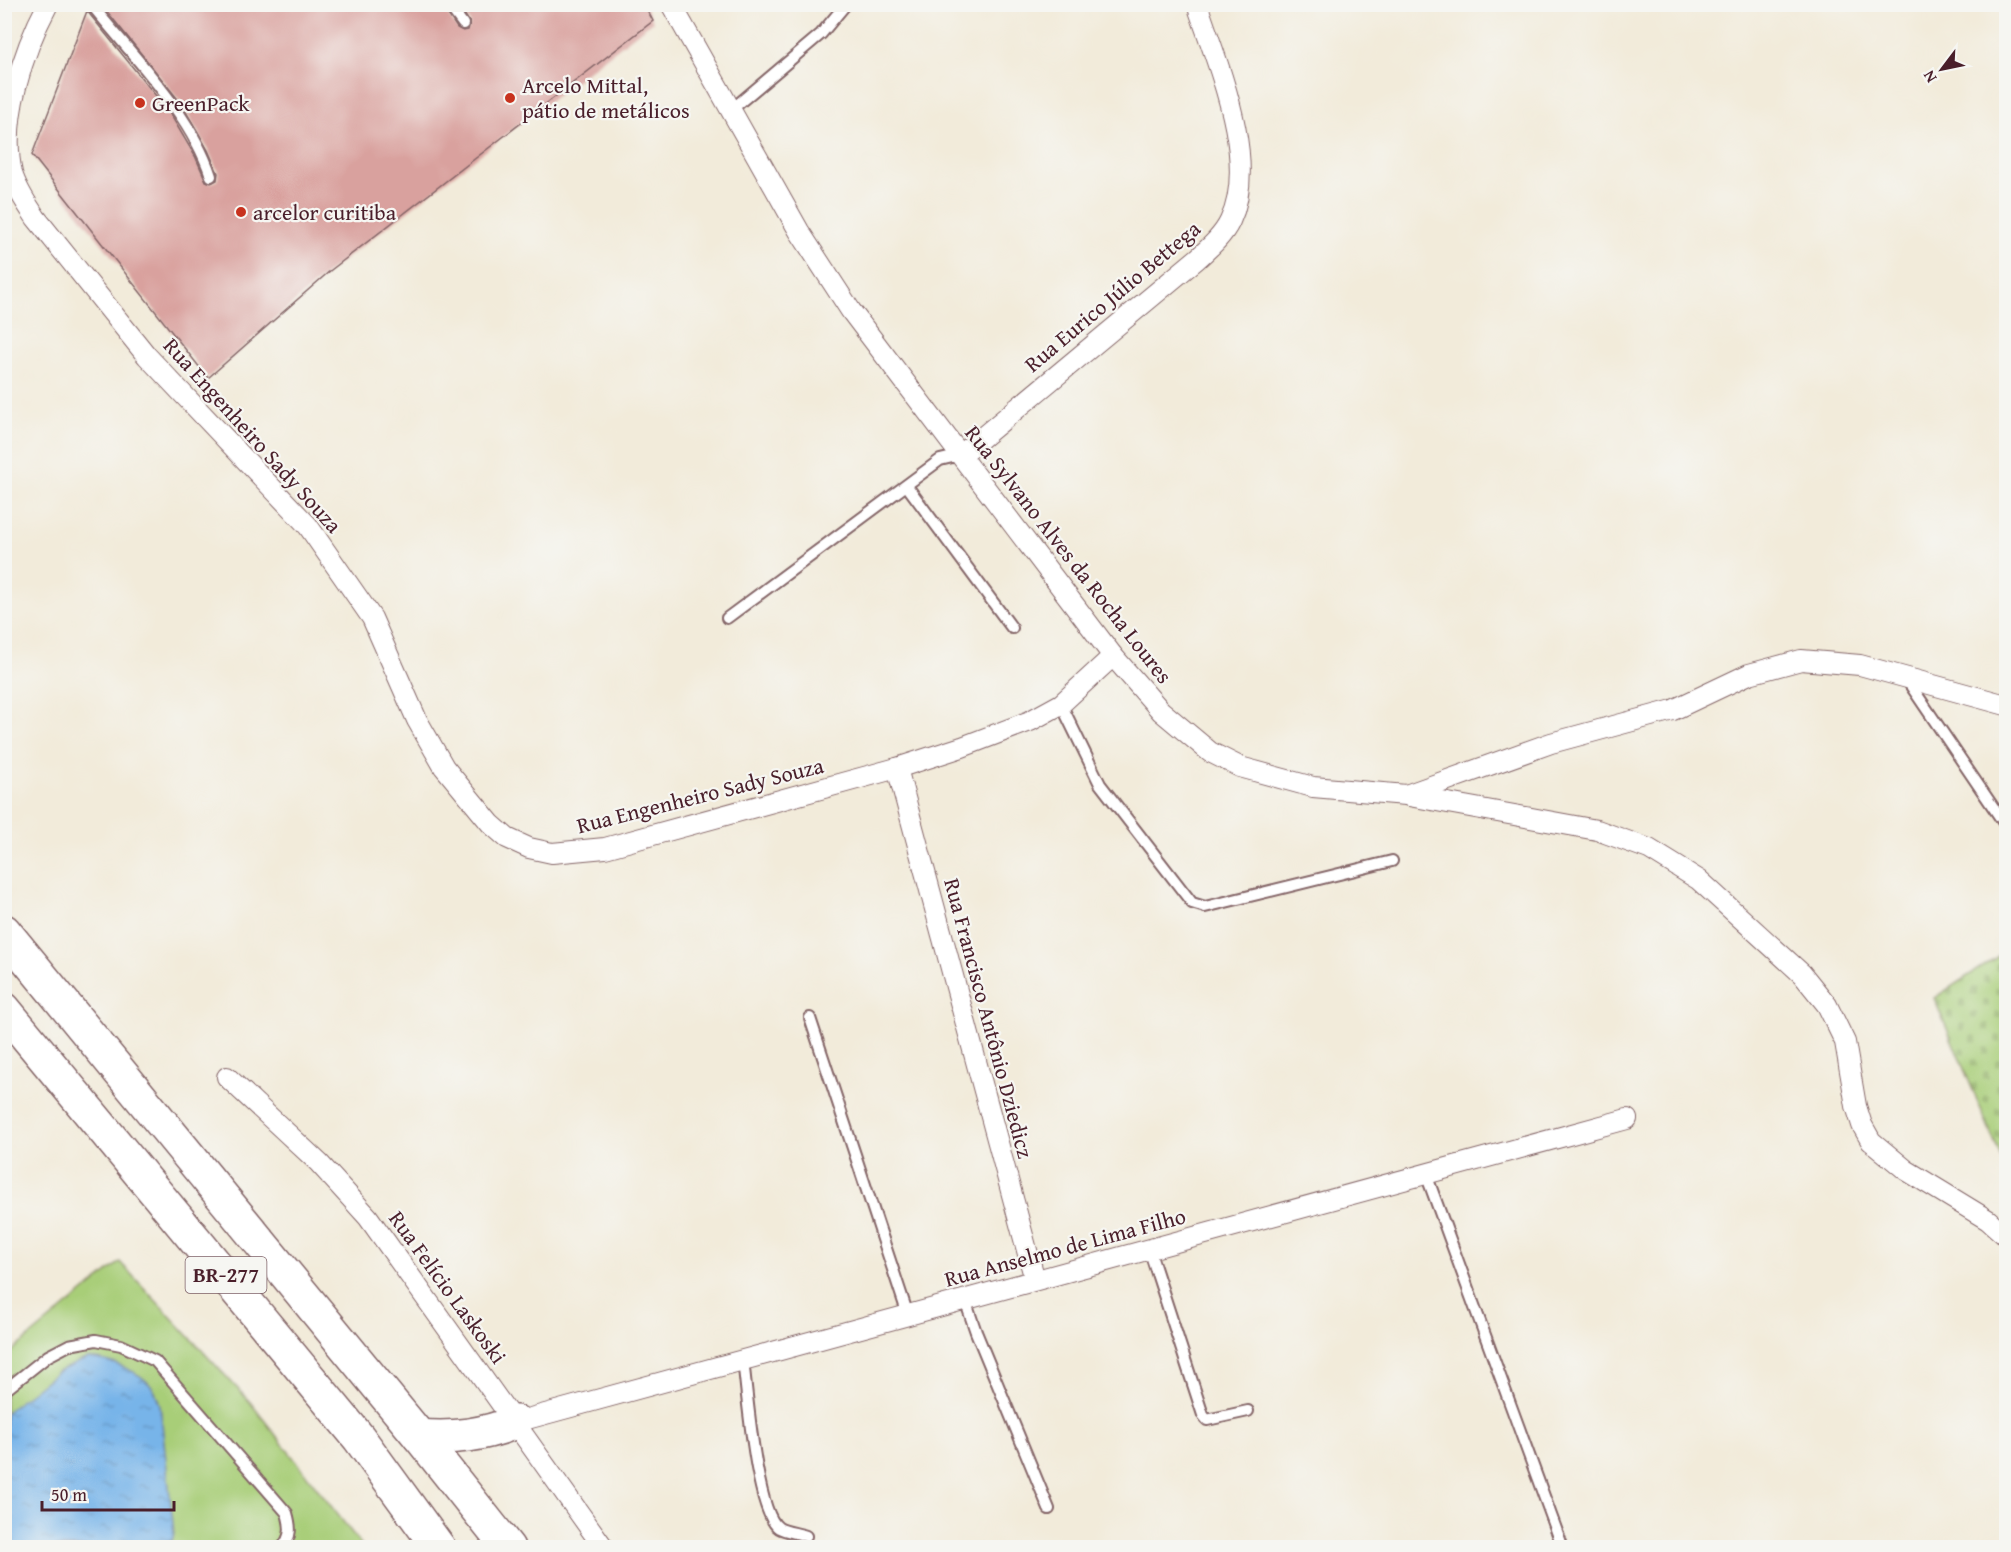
<svg xmlns="http://www.w3.org/2000/svg" width="2011" height="1552" viewBox="0 0 2011 1552" font-family="'Gentium Book Plus',serif">
<style>
.cemetery{fill:url(#cemetery-stones);stroke:#797652;stroke-width:1.5}
.garden{fill:#a8ce78;stroke:#797652;stroke-width:1.5}
.water{fill:url(#water-ripples);stroke:#606a8a;stroke-width:1.5}
.building{fill:#d9a19e}
.lines{fill:none;stroke-linecap:round;stroke-linejoin:round}
.lane-casing{stroke:#856668;stroke-width:14}
.street-casing{stroke:#856668;stroke-width:22}
.highway-casing{stroke:#856668;stroke-width:36}
.lane{stroke:#fff;stroke-width:10}
.street{stroke:#fff;stroke-width:20}
.highway{stroke:#fff;stroke-width:33}
.poi-dot{fill:#c8321e;stroke:#f6f6f2;stroke-width:2}
.labels{text-anchor:middle;stroke-width:4.5;stroke-linejoin:round;paint-order:stroke}
.shield{fill:#f6f6f2;stroke:#7e6067;stroke-width:1.5}
.shield-label{font-size:21px;font-weight:bold;fill:#4a1f2b}
.poi-label{font-size:22px;fill:#4a1f2b;stroke:#f6f6f2;text-anchor:start}
.street-label{font-size:22px;fill:#4a1f2b;stroke:#f6f6f2}
</style>
<defs>
<pattern id="cemetery-stones" width="16" height="16" patternUnits="userSpaceOnUse" patternTransform="scale(1.5)"><rect width="16" height="16" fill="#a8ce78"/><path d="M2 7V4a2 2 0 0 1 4 0v3zM10 15v-3a2 2 0 0 1 4 0v3z" fill="#92b068"/></pattern>
<pattern id="water-ripples" width="26" height="14" patternUnits="userSpaceOnUse" patternTransform="scale(1.5)"><rect width="26" height="14" fill="#77b4e9"/><path d="M2 4q2-2 4 0t4 0M15 11q2-2 4 0t4 0" fill="none" stroke="#6492bd"/></pattern>
</defs>
<rect width="100%" height="100%" fill="#f6f6f2"/>
<filter id="ink" filterUnits="userSpaceOnUse"><feTurbulence type="fractalNoise" baseFrequency=".0167" numOctaves="2"/><feDisplacementMap in="SourceGraphic" scale="12" xChannelSelector="R" yChannelSelector="G"/><feConvolveMatrix kernelMatrix="1 2 1 2 8 2 1 2 1" color-interpolation-filters="sRGB"/></filter>
<filter id="wash" filterUnits="userSpaceOnUse"><feTurbulence type="fractalNoise" baseFrequency=".008" numOctaves="4" result="noise"/><feDisplacementMap in="SourceGraphic" scale="24" xChannelSelector="R" yChannelSelector="G"/><feGaussianBlur stdDeviation="1.35" result="paint"/><feColorMatrix in="noise" values="0 0 0 0 0 0 0 0 0 0 0 0 0 0 0 0 0 1.4 0 .05"/><feComposite in="paint" operator="in"/></filter>
<g filter="url(#wash)">
<rect width="100%" height="100%" fill="#f2ebda"/>
<path class="cemetery" d="M2006,951V1169L1934,998Z"/>
<path class="garden" d="M120,1262L250,1402L363,1547L5,1548V1357Z"/>
<path class="water" d="M88,1358C109,1360 139,1370 152,1387C156,1392 158,1399 160,1405L174,1533L172,1541L157,1548L5,1547V1413L57,1372Z"/>
<g id="blocks">
<path class="building" d="M101,4H441L457,28L463,31L468,30L470,23L458,4H644L653,21L331,270L208,378L32,155L87,11L169,112L195,156L206,181L211,183L217,180L218,173L208,150L181,103Z"/>
</g>
</g>
<g filter="url(#ink)">
<use href="#blocks" fill-opacity="0" stroke="#856668" stroke-width="1.5"/>
<g class="lines">
<defs>
<g id="lane">
<path d="M91,4C133,57 190,112 211,176"/>
<path d="M448,4L463,24"/>
<path d="M731,110L821,34L846,4"/>
<path d="M907,486L1012,628"/>
<path d="M727,618L940,460L961,455"/>
<path d="M1907,680L2006,826"/>
<path d="M1061,704L1100,784L1192,903L1205,907L1392,861"/>
<path d="M810,1018L908,1315"/>
<path d="M1426,1174L1563,1548"/>
<path d="M1149,1249L1203,1415L1207,1420L1248,1411"/>
<path d="M965,1300L976,1332L1049,1509"/>
<path d="M743,1360C747,1390 756,1513 779,1528C786,1532 798,1533 806,1536"/>
<path d="M4,1391L48,1356L69,1345L96,1340L121,1345L155,1361L287,1513C291,1527 292,1536 282,1548"/>
</g>
<g id="street">
<path d="M48,4C23,51 0,120 12,173C17,190 27,204 36,218L147,356L308,526L372,618L417,720L444,767L491,824L507,838L529,848L552,853L605,848L897,768L962,747L1030,721L1061,704L1113,656"/>
<path d="M671,4L799,231L851,311L1113,656L1161,711L1210,752L1240,767L1313,787L1406,795L1551,743L1673,710L1749,674L1801,660L1860,665L2006,705"/>
<path d="M961,455L1197,259C1209,248 1223,236 1230,221C1259,160 1217,64 1197,4"/>
<path d="M897,768L1035,1280"/>
<path d="M1409,796L1597,830L1649,849L1699,880L1802,974L1827,1005L1845,1042L1856,1106L1862,1125L1871,1141L1906,1170L1988,1220L2006,1236"/>
<path d="M227,1077L319,1163L368,1217L604,1548"/>
<path d="M516,1422L1627,1119"/>
</g>
<g id="highway">
<path d="M4,931L419,1436L508,1548"/>
<path d="M4,1009L359,1438L439,1548"/>
<path d="M419,1436C455,1439 483,1435 516,1422"/>
</g>
</defs>
<use href="#lane" class="lane-casing"/>
<use href="#street" class="street-casing"/>
<use href="#highway" class="highway-casing"/>
<use href="#lane" class="lane"/>
<use href="#street" class="street"/>
<use href="#highway" class="highway"/>
</g>
</g>
<g class="poi-dot">
<circle cx="510" cy="98" r="6"/>
<circle cx="140" cy="103" r="6"/>
<circle cx="241" cy="212" r="6"/>
</g>
<g class="labels">
<rect class="shield" x="185.5" y="1257" width="81" height="36" rx="4.5"/>
<g class="shield-label">
<text x="226" y="1282">BR-277</text>
</g>
<g class="poi-label">
<text x="522" y="93">Arcelo Mittal,<tspan x="522" dy="25">pátio de metálicos</tspan></text>
<text x="152" y="111">GreenPack</text>
<text x="253" y="220">arcelor curitiba</text>
</g>
<g class="street-label">
<text transform="translate(1112 296) rotate(-40)" y="8">Rua Eurico Júlio Bettega</text>
<text transform="translate(253 435) rotate(48)" y="8">Rua Engenheiro Sady Souza</text>
<text transform="translate(1069 554) rotate(52)" y="8">Rua Sylvano Alves da Rocha Loures</text>
<text transform="translate(700 795) rotate(-14)" y="8">Rua Engenheiro Sady Souza</text>
<text transform="translate(989 1018) rotate(75)" y="8">Rua Francisco Antônio Dziedicz</text>
<text transform="translate(1065 1247) rotate(-15)" y="8">Rua Anselmo de Lima Filho</text>
<text transform="translate(448 1287) rotate(54)" y="8">Rua Felício Laskoski</text>
</g>
</g>
<rect width="2011" height="1552" fill="none" stroke="#f6f6f2" stroke-width="24"/>
<g transform="translate(1942 69) rotate(238)" stroke="#f6f6f2" stroke-width="4.5" paint-order="stroke">
<path d="M0-4.5L10 22L0 15L-10 22Z" fill="#4a1f2b"/>
<text y="-9" font-size="16" font-weight="bold" text-anchor="middle" fill="#4a1f2b">N</text>
</g>
<path d="M42 1501v9h132v-9" fill="none" stroke="#4a1f2b" stroke-width="3"/>
<text x="51" y="1501" font-size="18" fill="#4a1f2b" stroke="#f6f6f2" stroke-width="4.5" paint-order="stroke">50 m</text>
</svg>
